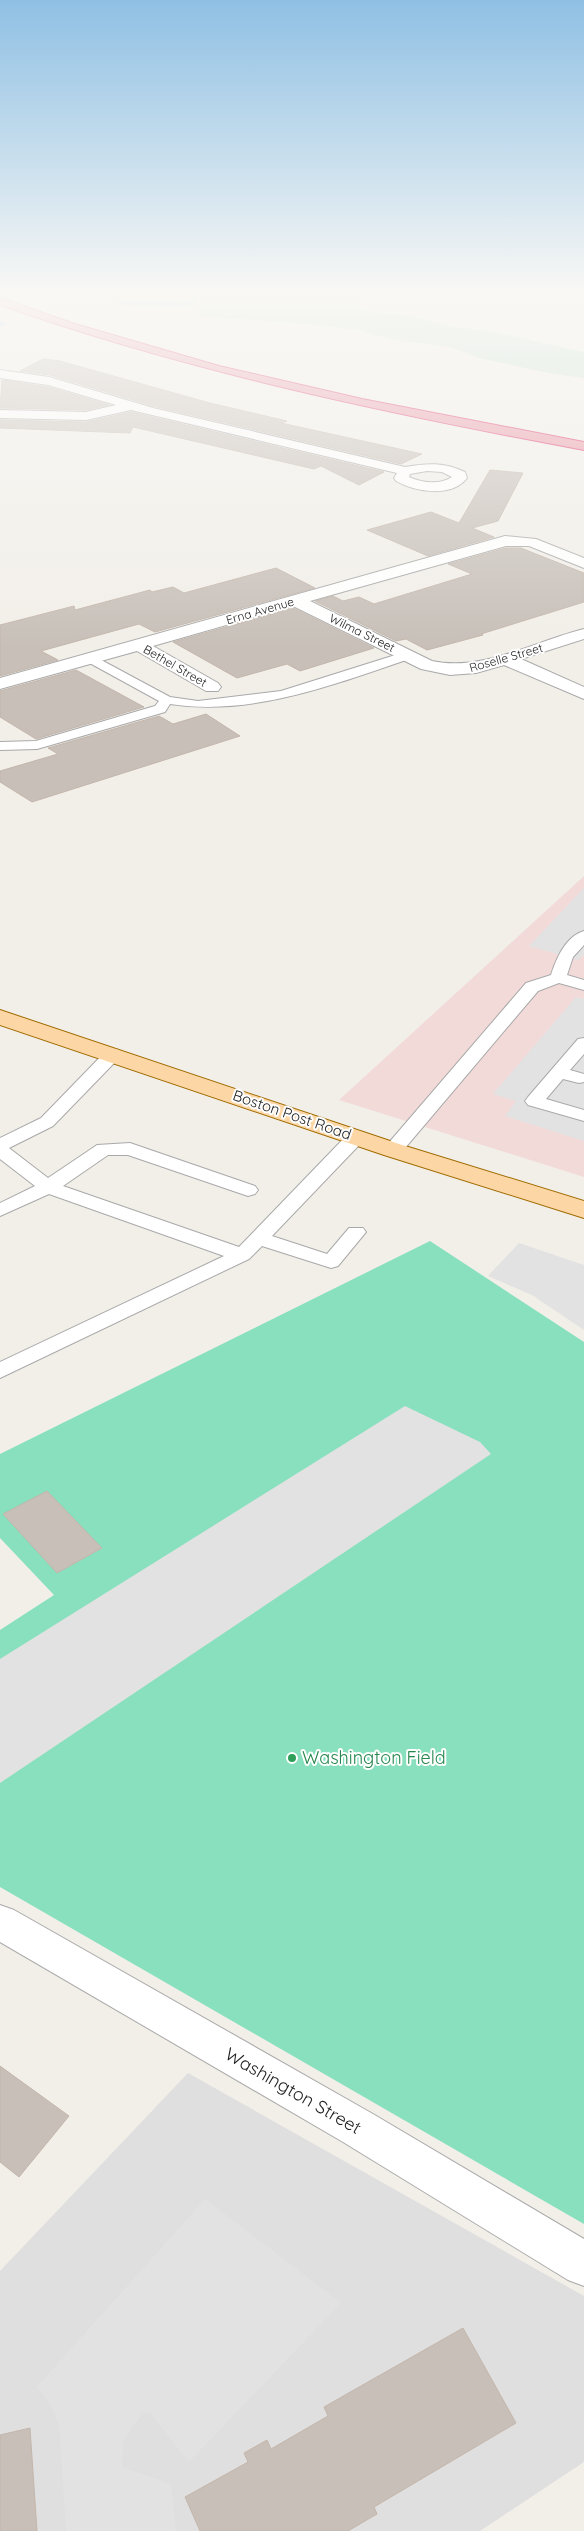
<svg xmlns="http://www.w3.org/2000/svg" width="584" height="2531" viewBox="0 0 584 2531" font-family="Quicksand,sans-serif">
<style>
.residential{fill:#e0dfdf}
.commercial{fill:#f2dad9}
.wetland{fill:#c6e0d4}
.pitch{fill:#88e0be}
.parking{fill:#e2e2e2}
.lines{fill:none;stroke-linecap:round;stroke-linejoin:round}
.stream{stroke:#aad3df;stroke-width:4.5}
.building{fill:#c7bfb8;stroke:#c4b6ab}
.lane-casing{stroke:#a9a9a9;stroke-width:2}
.street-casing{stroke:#a9a9a9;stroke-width:2}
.primary-casing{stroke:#a06b00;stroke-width:2}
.highway-casing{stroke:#dc2a67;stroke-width:2}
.lane{fill:#fff;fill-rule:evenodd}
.street{fill:#fff;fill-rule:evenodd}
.primary{fill:#fcd6a4;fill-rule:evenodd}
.highway{fill:#e892a2;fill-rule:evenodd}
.leisure-dot{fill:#2e9e5b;stroke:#fff;stroke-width:2}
.labels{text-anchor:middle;stroke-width:4;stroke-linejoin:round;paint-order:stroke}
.far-street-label{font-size:12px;fill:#222;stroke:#fff}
.street-label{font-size:15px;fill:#222;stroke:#fff}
.near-leisure-label{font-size:18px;fill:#27864d;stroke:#fff;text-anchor:start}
.near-street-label{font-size:18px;fill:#222;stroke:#fff}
</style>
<rect width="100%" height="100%" fill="#f2efe9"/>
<path class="residential" d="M188,2073L584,2296V2462L480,2531H0V2271Z"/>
<path class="commercial" d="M584,876V1177L339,1100Z"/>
<path class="wetland" d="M206,294H357L360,298L359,308L374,313L404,314L454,327L490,331L584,352V378L548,373L479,358L450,347L389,339L359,330L286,322L202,317L200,316L199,308Z"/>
<path class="pitch" d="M430,1241L584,1342V2224L0,1887V1630L54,1595L0,1538V1454Z"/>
<g class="parking">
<path d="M584,888V955L578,960L529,946Z"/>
<path d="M576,997L584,999V1141L505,1116L516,1101L493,1094Z"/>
<path d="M519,1243L584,1265V1330L532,1295L488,1276Z"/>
<path d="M405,1406L480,1442L491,1454L0,1783V1659Z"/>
<path d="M205,2199L341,2303L189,2462L150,2413L143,2414L131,2428L123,2443L122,2467L171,2484L176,2531H66L59,2426L51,2405L37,2387Z"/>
</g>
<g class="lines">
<g class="stream">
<path d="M120,303L185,304L194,302L195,294"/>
<path d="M0,324H2"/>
</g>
</g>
<g class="building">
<path d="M43,359L60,361L210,403L287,421L281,423L422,454L401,464L153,406L50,375L20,371Z"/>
<path d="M2,380L48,387L109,405L86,410L0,408Z"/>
<path d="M131,412L384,472L359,485L321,466L314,469L133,427L130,433L0,428V420L86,422Z"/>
<path d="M490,470L523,473L498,521L472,528L494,537L428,556L367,530L431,512L459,523Z"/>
<path d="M506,548H521L584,573V602L481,634L483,635L427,650L406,639L396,641L315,601L333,596L343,601L359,597L374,604L472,574L448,564Z"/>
<path d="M276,568L315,588L155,632L139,624L41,651L58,660L0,676V625L74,606L75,610L150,590L152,592L173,587L184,593Z"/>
<path d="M293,608L374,648L300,671L287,664L237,678L173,642Z"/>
<path d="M76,670L144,707L36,739L0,717V691Z"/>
<path d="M206,714L240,736L32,802L0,782V771L58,754L48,748L159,716L173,724Z"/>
<path d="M47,1491L102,1548L57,1573L3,1514Z"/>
<path d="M0,2066L69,2116L19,2177L0,2162Z"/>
<path d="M463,2328L516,2423L374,2507L377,2514L348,2531H200L185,2497L248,2462L244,2453L267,2440L271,2449L328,2416L324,2407Z"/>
<path d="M30,2428L37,2531H0V2435Z"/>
</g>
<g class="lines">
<defs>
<g id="lane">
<path d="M408,651L412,652L414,655L412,658C335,684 252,717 170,704L165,712L37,749L0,750V742L36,741L155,706L159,701L86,661L84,658L90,654L170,697L198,701L281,691Z"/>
<path d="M584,931V945L573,957L567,975L584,980V990L559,983L538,991L400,1154H386L384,1150L386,1146L526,983L551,975C556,959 566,936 584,931Z"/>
<path d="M584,1038V1054L570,1070L584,1074V1082L579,1083L563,1079L546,1099L584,1110V1121L528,1105L525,1101L528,1097L578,1039Z"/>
<path d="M113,1049L119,1050L122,1054L119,1058L53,1126L9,1148L48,1178L97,1145L130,1143L255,1186L258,1190L255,1194L248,1196L128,1155H108L63,1186L239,1247L349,1133H363L365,1137L363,1141L272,1236L327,1254L349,1228H363L366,1232L338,1266L331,1268L262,1246L249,1259L0,1378V1362L224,1256L49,1194L0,1216V1203L35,1186L0,1159V1138L41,1118L107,1050Z"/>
</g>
<g id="street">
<path d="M0,370L49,377L153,408L405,467C428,463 444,462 465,472L467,478C452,498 415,492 396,481L394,478L397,473L131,410L86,420L0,418V410L86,412L116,405L48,385L0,378ZM427,471L442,472L452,477C440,485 422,483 409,477L410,474Z"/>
<path d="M505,536L536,539L584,558V568L529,546H506L310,601L432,661C483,672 535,641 584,629V639L521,659L584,687V699L504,665L476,673L450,675L421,669L293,606L153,646L218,683L221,687L218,691H206L137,651L0,689V678Z"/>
<path d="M0,1905L14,1910L373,2114L584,2239V2286L568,2280L343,2142L0,1942Z"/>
</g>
<path id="primary" d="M0,1010L402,1145L584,1201V1218L384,1155L0,1025Z"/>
<path id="highway" d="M0,298L75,324L219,366L362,399L584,442V450C386,413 190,372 0,305Z"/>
</defs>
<use href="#lane" class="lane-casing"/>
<use href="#street" class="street-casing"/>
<use href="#primary" class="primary-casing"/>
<use href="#highway" class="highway-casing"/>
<use href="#lane" class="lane"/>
<use href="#street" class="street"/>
<use href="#primary" class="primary"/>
<use href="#highway" class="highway"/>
</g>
<linearGradient id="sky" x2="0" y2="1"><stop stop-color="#8fc0e4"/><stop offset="0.45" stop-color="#f9f8f5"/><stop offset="1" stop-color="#f9f8f5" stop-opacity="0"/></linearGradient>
<rect width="584" height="648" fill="url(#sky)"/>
<circle class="leisure-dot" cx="292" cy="1758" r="5"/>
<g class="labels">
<g class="far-street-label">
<text transform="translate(260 611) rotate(-16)" y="4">Erna Avenue</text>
<text transform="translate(362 633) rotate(26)" y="4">Wilma Street</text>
<text transform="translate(506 658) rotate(-16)" y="4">Roselle Street</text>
<text transform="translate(175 666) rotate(30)" y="4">Bethel Street</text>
</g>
<g class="street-label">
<text transform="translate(292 1115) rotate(19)" y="5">Boston Post Road</text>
</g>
<g class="near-leisure-label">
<text x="302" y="1764">Washington Field</text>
</g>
<g class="near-street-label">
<text transform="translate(293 2091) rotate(30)" y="6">Washington Street</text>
</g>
</g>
</svg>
